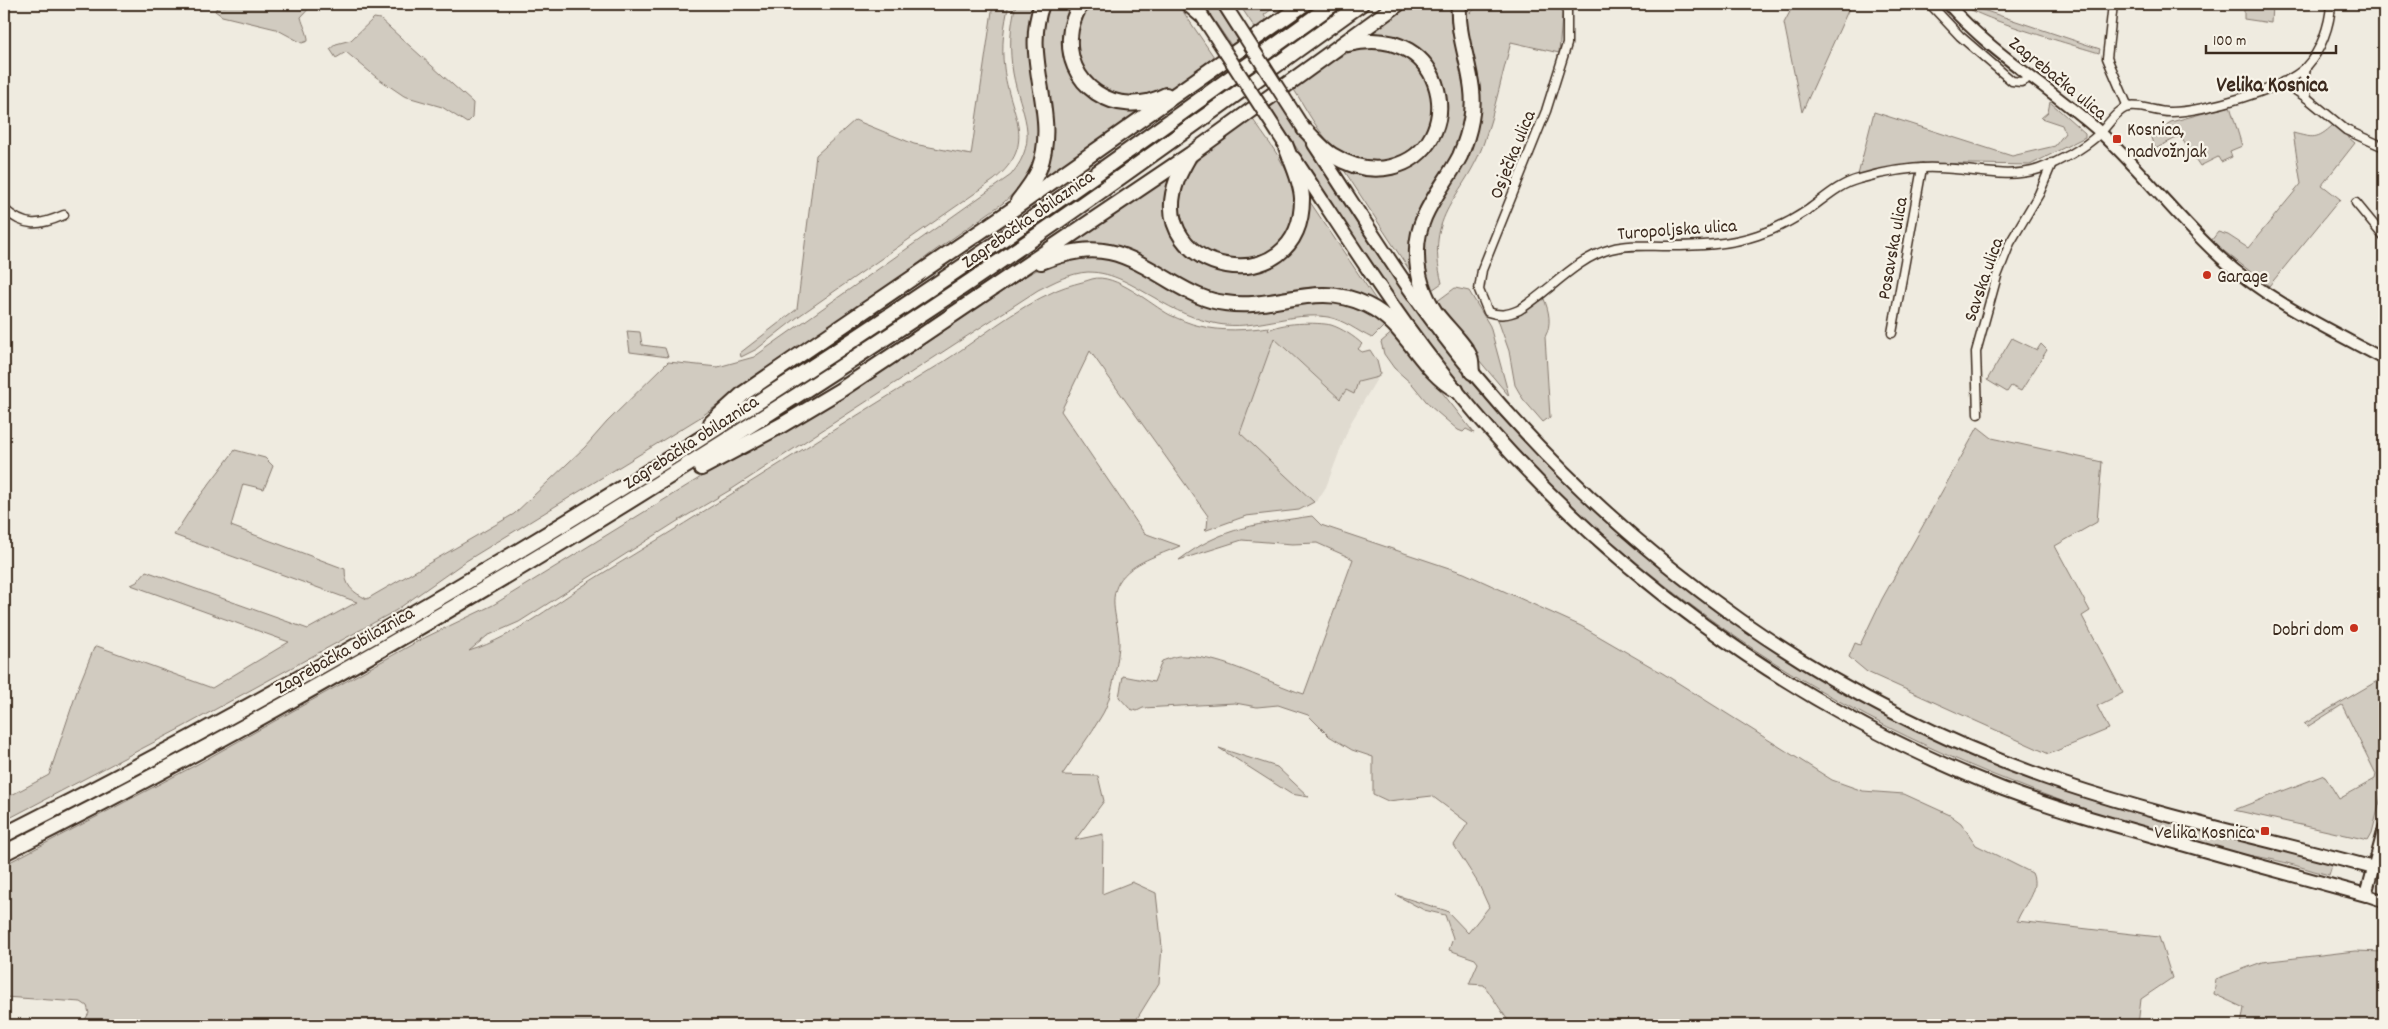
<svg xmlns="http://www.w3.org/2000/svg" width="2388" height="1029" viewBox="0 0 2388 1029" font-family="Dekko,sans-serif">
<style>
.built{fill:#e0dbd0}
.green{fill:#d1cbc0;stroke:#867a6f}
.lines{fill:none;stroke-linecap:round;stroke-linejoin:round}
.minor-casing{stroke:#3b2a1e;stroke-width:11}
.tertiary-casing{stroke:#3b2a1e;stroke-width:14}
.secondary-casing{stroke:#3b2a1e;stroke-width:15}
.trunk-casing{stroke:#3b2a1e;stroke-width:16}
.motorway-casing{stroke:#3b2a1e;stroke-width:18}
.minor{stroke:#f7f3e8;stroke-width:8}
.tertiary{stroke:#f7f3e8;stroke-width:10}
.secondary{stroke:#f7f3e8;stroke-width:11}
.trunk{stroke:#f7f3e8;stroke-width:12}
.motorway{stroke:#f7f3e8;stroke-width:14}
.trunk-bridge-casing{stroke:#3b2a1e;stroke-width:16;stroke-linecap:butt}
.trunk-bridge{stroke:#f7f3e8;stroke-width:12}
.poi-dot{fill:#c8321e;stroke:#f7f3e8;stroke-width:2}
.labels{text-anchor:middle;stroke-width:4.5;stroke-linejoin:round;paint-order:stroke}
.street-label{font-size:19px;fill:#3b2a1e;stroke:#f7f3e8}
.poi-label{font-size:19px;fill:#3b2a1e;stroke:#f7f3e8;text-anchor:start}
.quarter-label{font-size:21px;font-weight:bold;fill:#3b2a1e;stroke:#f7f3e8}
</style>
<rect width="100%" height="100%" fill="#efebe0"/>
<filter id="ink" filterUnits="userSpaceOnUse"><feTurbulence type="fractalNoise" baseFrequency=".02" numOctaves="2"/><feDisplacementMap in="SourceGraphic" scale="10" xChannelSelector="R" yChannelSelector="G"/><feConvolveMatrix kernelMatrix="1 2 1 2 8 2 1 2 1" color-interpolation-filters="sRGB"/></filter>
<g filter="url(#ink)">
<path class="built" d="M1274,338L1340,399L1346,390L1358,382L1378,377L1350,424L1326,487L1317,501L1314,502L1240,433Z"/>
<g class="green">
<path d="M238,4H313L301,17C303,26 308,32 308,41L302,43L276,29L222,16L215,11L217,7Z"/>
<path d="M993,4H1009C1004,25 1001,46 1004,68C1009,114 1040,142 994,180L799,316L757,349L741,357L740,353L797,309L816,155L855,120L914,144L971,155Z"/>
<path d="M1016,4H1035L1031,19L1028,44L1037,99L1039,142L1030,171L1017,190L1003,203L933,252L875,297L699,418L466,561L395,611L183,727L4,821V799L49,775L79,685L94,648L97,646L212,688L289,642L131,585L137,582L146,571L308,629L357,602L174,535L194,504L235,450L265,458L273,466L264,489L243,484L231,526L345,569C345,586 352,592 367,599L514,514L585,447L607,422L668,362L718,367L754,357L1011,175C1042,137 1020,113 1013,73C1009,50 1010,26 1016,4Z"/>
<path d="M1048,4H1075L1072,72L1140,111L1037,183L1043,20Z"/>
<path d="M1087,4H1178L1214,57C1195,70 1175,89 1152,96C1117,106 1077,81 1074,43C1073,29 1081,15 1087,4Z"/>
<path d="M1203,4H1215L1238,40L1231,45Z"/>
<path d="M1239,4H1289L1277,12L1272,9L1264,15L1266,19L1255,28Z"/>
<path d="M1407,4H1455L1467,91L1466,121L1457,147L1427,198L1410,271L1340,164L1398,170L1443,113L1407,43L1388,36H1363Z"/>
<path d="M1465,4H1472L1470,13L1482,4H1563L1559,53L1511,42C1502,75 1495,110 1484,142C1464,199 1424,212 1442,283L1429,292L1422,256L1428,220L1474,135Z"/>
<path d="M1794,4H1851L1802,112L1784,23Z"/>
<path d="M1963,4H1970L1971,6L2100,49L2099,53C2077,46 1972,17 1963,4Z"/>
<path d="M2244,4H2272L2271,23L2244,19Z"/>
<path d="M374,18L380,19L473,103L472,118L467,123L442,107L404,96L376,77L346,52L336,58L330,49L336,44L351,40Z"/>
<path d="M1374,46C1381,47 1390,47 1396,50C1408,55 1419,67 1425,79C1427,84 1431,90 1432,96C1440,145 1380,182 1340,152C1319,136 1307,110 1293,88C1319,70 1342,50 1374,46Z"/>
<path d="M1277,100C1330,180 1380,264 1438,340C1583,530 1770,672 1991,762L2333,862L2329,875C2309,870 2290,863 2270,859C2256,856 2243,855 2230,852C2156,833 2079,809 2009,781C1788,695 1591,552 1445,365C1380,283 1326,193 1269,105Z"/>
<path d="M2050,102L2085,133V137L2030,165L1918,163L1858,175L1874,112L2012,156L2055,146L2065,133L2062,125L2041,118L2048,112Z"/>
<path d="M2230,106L2242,146L2230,151L2232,157L2221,162L2218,157L2200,166L2180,136L2155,149L2151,138L2152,133L2171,122Z"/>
<path d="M1252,118C1268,142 1289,166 1294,194C1309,268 1186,288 1180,207C1179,194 1182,179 1191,168C1207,148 1231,133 1252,118Z"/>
<path d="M2333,125L2355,143L2322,185L2340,199L2269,286L2211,241L2218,232L2228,235L2248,248L2301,184L2293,133C2313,138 2317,140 2333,125Z"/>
<path d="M1176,170L1167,197L1168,209L1198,260L1220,270L1246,272L1300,234L1305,220L1308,199L1378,303C1316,265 1274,307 1215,293C1161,281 1138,235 1075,244L1073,242Z"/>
<path d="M1068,256L1118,257L1181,291L1274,302L1352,301L1387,323L1372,338C1357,331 1344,320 1328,317C1291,311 1255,331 1218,324C1196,320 1174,310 1155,298C1133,286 1114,272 1088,272C1070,273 1054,282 1038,290L732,489L676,522L519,622L487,636L469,651C517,636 557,601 600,575C713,507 824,435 937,366C977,341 1013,309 1057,290C1068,285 1081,283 1092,279C1115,272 1151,305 1170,315C1179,319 1190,324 1200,326C1223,332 1246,330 1269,327L1268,331C1278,322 1318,322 1331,325C1341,328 1355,337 1362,344L1358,349L1362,352L1370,350L1377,361L1380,373L1378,377L1358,382L1354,394L1346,390L1340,399L1274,338L1240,433L1314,502L1299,510L1246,516L1204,531L1207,528L1208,516L1090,351L1061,411L1144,533L1180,546C1160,555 1131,562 1119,582C1107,602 1120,624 1119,645C1118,662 1111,701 1102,715C1090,736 1075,755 1062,775L1098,776L1104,801L1075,840L1103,834L1102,894L1132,882L1156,893L1162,947L1159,983L1133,1025H82L89,1013L87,1006L81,1002L4,997V865L194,766L422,639L493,605L901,354C923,342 947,330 968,315C1001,294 1031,268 1068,256Z"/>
<path d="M1455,288L1469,291L1490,326L1509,396L1464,342L1436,302Z"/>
<path d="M1544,299C1549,311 1552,324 1545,337L1550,417L1543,422L1523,399L1515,385L1509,351L1498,320L1513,316Z"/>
<path d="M627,331L640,332L642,345L665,348L668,357L630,352Z"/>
<path d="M1394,331L1474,433L1466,429L1463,432L1458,430L1430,406L1413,385L1394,368L1384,354L1381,342Z"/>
<path d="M2012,338L2037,350L2041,344L2047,350L2021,391L2011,386L2007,392L1987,380Z"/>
<path d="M1978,427L1992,438L2102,462L2097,522L2055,546L2090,611L2082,616L2123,693L2097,706L2109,729L2049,754L1867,672L1849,657L1855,643L1860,645L1882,599Z"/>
<path d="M1312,516L1321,525L1464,573L1581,626L1664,674L1832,780L1863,791L1904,794L1950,815L1961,823L1976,845L2032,873C2040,890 2023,905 2017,921L2159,937L2172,978L2141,999L2138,1025H1511L1484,985L1469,984L1478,963L1475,959L1449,950L1453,938L1445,915L1424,910L1396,895L1447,911L1468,933L1489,907L1478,883L1454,845L1468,823L1432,796L1388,801L1373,794V757L1352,750L1329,736L1308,715L1278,705L1257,707L1235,703L1143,708L1137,711L1130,709L1119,697L1123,676L1154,682L1162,661C1168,659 1177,655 1184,656C1226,657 1265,682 1304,694L1353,559L1317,543L1292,544L1242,540L1179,560C1223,526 1260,524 1312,516Z"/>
<path d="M2384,677V785L2372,833L2368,840L2234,810L2324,775L2339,799L2375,779L2376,774L2373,768L2342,705L2307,727L2304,724Z"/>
<path d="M1219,748L1277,767L1309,797L1291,794Z"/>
<path d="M2355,951L2384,952L2383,1025H2241L2244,1008L2214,994L2216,979L2262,962Z"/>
</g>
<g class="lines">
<defs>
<g id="minor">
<path d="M1567,4V44L1546,111L1482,270L1479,290L1488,312C1500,316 1508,315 1519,310C1550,291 1576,258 1611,249C1629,244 1648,246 1667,246C1698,246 1729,245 1758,235C1776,229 1793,220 1808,210C1825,198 1839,184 1859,179C1884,172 1912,167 1937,168C1970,168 2007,180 2039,169C2059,162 2083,149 2099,134C2107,127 2115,112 2125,108C2138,103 2157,113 2171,112C2201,112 2286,89 2306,67C2321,51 2330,25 2331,4"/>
<path d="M1930,4L1960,36L2012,81L2021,82L2031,77"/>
<path d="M2113,4L2107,58L2128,107"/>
<path d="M2306,68L2304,77L2307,98"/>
<path d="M2283,82L2307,98L2346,130L2384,147"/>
<path d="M2356,203L2384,237"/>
<path d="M4,209C25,228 39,226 64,215"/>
<path d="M1892,333L1922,168"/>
<path d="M1978,414L1976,352L1997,276L2010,243L2039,194L2052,163"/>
</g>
<g id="tertiary">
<path d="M1948,4C1992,54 2051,88 2101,133C2143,172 2178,219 2221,258C2268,301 2328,329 2384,359"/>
<path d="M2366,895L2384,828"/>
</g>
<path id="secondary" d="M2366,895L2384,901"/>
<g id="trunk">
<path d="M1314,144C1365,221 1414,303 1474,374C1632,563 1830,705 2064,784C2166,818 2271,840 2374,868"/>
<path d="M1294,158C1347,237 1397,318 1457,391C1601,568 1790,706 2003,789C2056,809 2110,824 2164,839C2231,858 2299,877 2366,895"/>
</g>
<g id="motorway">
<path d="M1082,4C1076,11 1073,20 1071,29C1061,85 1117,121 1166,95"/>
<path d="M1188,4L1202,16"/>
<path d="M1459,4C1456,43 1479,80 1471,120C1469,132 1465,144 1460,156C1443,189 1415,215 1417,255C1417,275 1424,295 1435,312C1443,324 1466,345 1470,357C1472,361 1471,367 1472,372"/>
<path d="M1304,129C1313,137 1322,149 1332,155C1350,166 1370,172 1391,167C1470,148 1449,20 1348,44"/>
<path d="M1189,156C1185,164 1180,172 1177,180C1142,275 1303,306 1302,198C1301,180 1291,161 1285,144"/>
<path d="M1018,201C1026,191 1034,181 1039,169C1060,114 1021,59 1042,4"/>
<path d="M1041,262C1100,239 1122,252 1172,282C1189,292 1206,301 1225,303C1276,311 1315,280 1367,305C1407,324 1419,369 1456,390"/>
<path d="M711,423L744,393L1009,212L1304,4"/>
<path d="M701,468L782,425L839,391L911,343L1191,154L1398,4"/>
<path d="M4,835C314,679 613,501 901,308C1048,210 1190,107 1333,4"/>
<path d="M4,853C321,694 624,511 920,315C1070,216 1215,109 1361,4"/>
</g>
</defs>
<use href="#minor" class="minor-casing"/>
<use href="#tertiary" class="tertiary-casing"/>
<use href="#secondary" class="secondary-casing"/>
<use href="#trunk" class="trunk-casing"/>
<use href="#motorway" class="motorway-casing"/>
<use href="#minor" class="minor"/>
<use href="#tertiary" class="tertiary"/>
<use href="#secondary" class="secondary"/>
<use href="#trunk" class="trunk"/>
<use href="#motorway" class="motorway"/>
<defs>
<g id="trunk-bridge">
<path d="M1224,4L1304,129"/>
<path d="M1202,16L1285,144"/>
</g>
</defs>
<use href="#trunk-bridge" class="trunk-bridge-casing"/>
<use href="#trunk-bridge" class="trunk-bridge"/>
</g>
</g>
<g class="poi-dot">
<rect x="2112" y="134" width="10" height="10" rx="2.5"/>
<circle cx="2207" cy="275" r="5"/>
<circle cx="2354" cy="628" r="5"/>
<rect x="2260" y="826" width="10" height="10" rx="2.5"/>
</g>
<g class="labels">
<g class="street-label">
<text transform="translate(2059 77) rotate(39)" y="7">Zagrebačka ulica</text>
<text transform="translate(1511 154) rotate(-68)" y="7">Osječka ulica</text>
<text transform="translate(1027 218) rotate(-35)" y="7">Zagrebačka obilaznica</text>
<text transform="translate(1677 228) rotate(-4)" y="7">Turopoljska ulica</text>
<text transform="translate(1891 248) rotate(-80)" y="7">Posavska ulica</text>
<text transform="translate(1982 279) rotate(-71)" y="7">Savska ulica</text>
<text transform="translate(690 441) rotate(-33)" y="7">Zagrebačka obilaznica</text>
<text transform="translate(344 649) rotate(-30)" y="7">Zagrebačka obilaznica</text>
</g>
<g class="poi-label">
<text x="2127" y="135">Kosnica,<tspan x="2127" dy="22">nadvožnjak</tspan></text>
<text x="2217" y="282">Garage</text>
<text x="2344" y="635" text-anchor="end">Dobri dom</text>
<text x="2255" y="838" text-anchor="end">Velika Kosnica</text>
</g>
<g class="quarter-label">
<text x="2272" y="91">Velika Kosnica</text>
</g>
</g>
<rect width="2388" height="1029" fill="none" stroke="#f7f3e8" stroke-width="20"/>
<rect x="10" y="10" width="2368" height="1009" fill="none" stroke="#3b2a1e" stroke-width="2" filter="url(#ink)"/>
<path d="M2206 45v8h130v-8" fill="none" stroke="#3b2a1e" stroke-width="2.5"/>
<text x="2213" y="45" font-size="15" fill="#3b2a1e" stroke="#f7f3e8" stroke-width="4" paint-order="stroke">100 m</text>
</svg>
